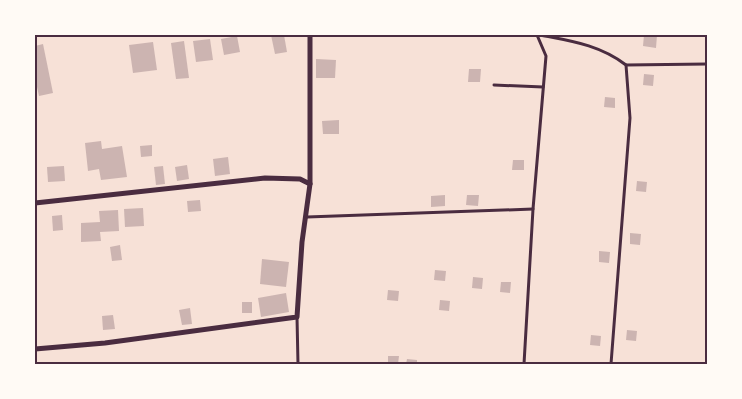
<svg xmlns="http://www.w3.org/2000/svg" width="742" height="399" viewBox="0 0 742 399" font-family="Lato,sans-serif">
<style>
.building{fill:#ccb4b1}
.lines{fill:none;stroke-linecap:round;stroke-linejoin:round}
.service{stroke:#4a2c40;stroke-width:3}
.minor{stroke:#4a2c40;stroke-width:5}
.neatline{fill:none;stroke:#4a2c40;stroke-width:2}
</style>
<rect width="100%" height="100%" fill="#f7e1d7"/>
<g class="building">
<path d="M271,35H284L287,52L275,54Z"/>
<path d="M644,35H657L656,48L643,46Z"/>
<path d="M237,36L240,52L224,55L221,39Z"/>
<path d="M210,39L213,60L196,62L193,41Z"/>
<path d="M184,41L189,78L176,79L171,43Z"/>
<path d="M153,42L157,70L133,73L129,45Z"/>
<path d="M43,44L53,93L39,96L35,78V46Z"/>
<path d="M316,59L336,60L335,78H316Z"/>
<path d="M469,69H481L480,82H468Z"/>
<path d="M644,74L654,75L653,86L643,85Z"/>
<path d="M605,97L615,98V108L604,107Z"/>
<path d="M339,120V134H323L322,121Z"/>
<path d="M101,141L102,149L122,146L127,177L101,180L99,169L88,171L85,143Z"/>
<path d="M152,145V156L141,157L140,146Z"/>
<path d="M228,157L230,174L215,176L213,159Z"/>
<path d="M513,160H524V170H512Z"/>
<path d="M187,165L189,179L177,181L175,167Z"/>
<path d="M64,166L65,181L48,182L47,167Z"/>
<path d="M163,166L165,184L156,185L154,167Z"/>
<path d="M637,181L647,182L646,192L636,191Z"/>
<path d="M445,195V206L431,207V196Z"/>
<path d="M467,195H479L478,206L466,205Z"/>
<path d="M200,200L201,211L188,212L187,201Z"/>
<path d="M143,208L144,226L125,227L124,209Z"/>
<path d="M118,210L119,231L100,232L101,241L81,242V223L100,222L99,211Z"/>
<path d="M62,215L63,230L53,231L52,216Z"/>
<path d="M630,233L641,234L640,245L630,244Z"/>
<path d="M120,245L122,260L112,261L110,247Z"/>
<path d="M599,251L610,252L609,263L599,262Z"/>
<path d="M262,259L289,262L286,287L260,284Z"/>
<path d="M435,270L446,271L445,281L434,280Z"/>
<path d="M473,277L483,278L482,289L472,288Z"/>
<path d="M501,282H511L510,293L500,292Z"/>
<path d="M388,290L399,291L398,301L387,300Z"/>
<path d="M286,293L289,312L261,317L258,298Z"/>
<path d="M440,300L450,301L449,311L439,310Z"/>
<rect x="242" y="302" width="10" height="11"/>
<path d="M190,308L192,324L182,325L179,310Z"/>
<path d="M113,315L115,329L103,330L102,316Z"/>
<path d="M627,330L637,331L636,341L626,340Z"/>
<path d="M591,335L601,336L600,346L590,345Z"/>
<path d="M388,356H399L398,364H388Z"/>
<path d="M407,359L417,360V364H406Z"/>
</g>
<g class="lines">
<g class="service">
<path d="M540,35C571,41 600,45 626,65L630,118L611,364"/>
<path d="M626,65L707,64"/>
<path d="M494,85L543,87"/>
<path d="M307,217L533,209"/>
<path d="M297,317L298,364"/>
<path d="M524,364L533,209L546,56L537,35"/>
</g>
<g class="minor">
<path d="M35,203L265,178L300,179L310,184"/>
<path d="M35,349L105,343L297,317L302,242L310,184V35"/>
</g>
</g>
<rect width="742" height="399" fill="none" stroke="#fffaf5" stroke-width="72"/>
<rect x="36" y="36" width="670" height="327" class="neatline"/>
</svg>
